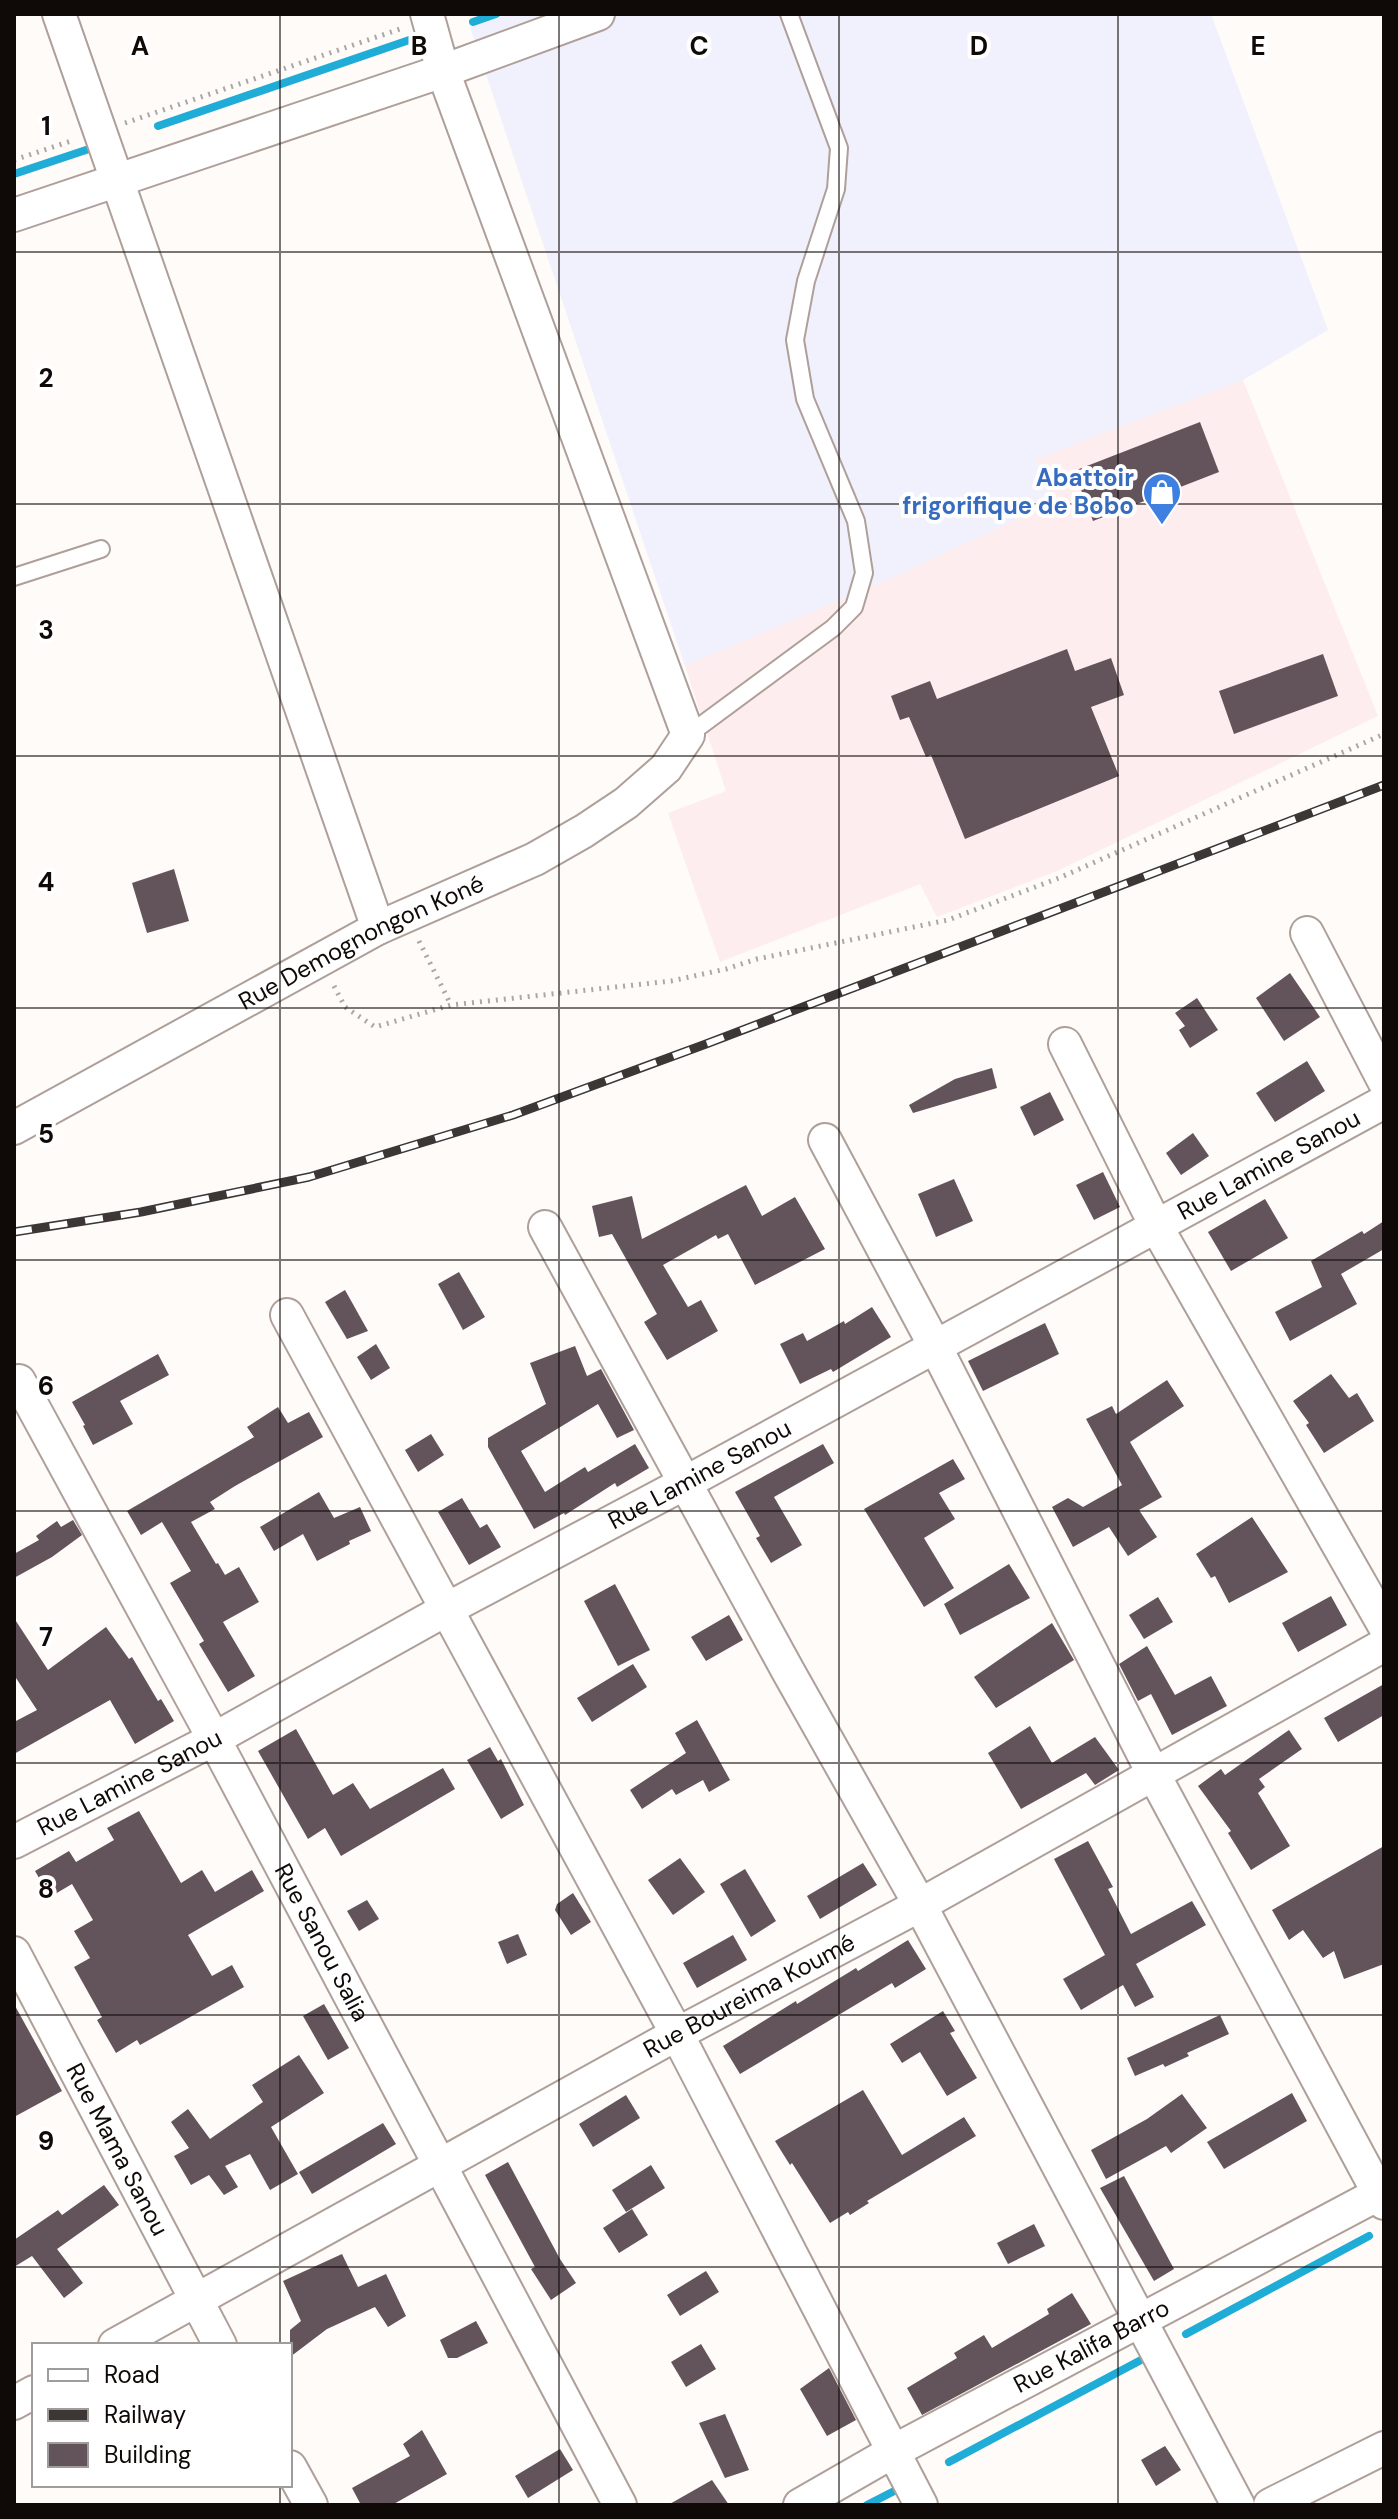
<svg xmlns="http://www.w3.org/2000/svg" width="1398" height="2519" viewBox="0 0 1398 2519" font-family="'DM Sans',sans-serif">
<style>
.commercial{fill:#f1f0fd}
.industrial{fill:#fdedee}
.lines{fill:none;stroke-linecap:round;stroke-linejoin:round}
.stream{stroke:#1fadd7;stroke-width:8}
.building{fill:#62545a}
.lane-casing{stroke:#ae9f99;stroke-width:20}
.street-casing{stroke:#ae9f99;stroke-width:36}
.path{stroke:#aba7a5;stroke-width:5;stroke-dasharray:2 6;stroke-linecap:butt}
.lane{stroke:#fff;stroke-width:16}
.street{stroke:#fff;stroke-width:32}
.rail-casing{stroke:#3c3735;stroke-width:9}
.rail{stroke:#fff;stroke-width:6;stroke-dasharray:18;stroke-linecap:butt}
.grid{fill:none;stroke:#0f0a08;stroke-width:2;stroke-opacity:0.55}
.labels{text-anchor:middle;stroke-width:8;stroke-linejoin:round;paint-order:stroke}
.shop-label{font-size:24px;font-weight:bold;fill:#366cbe;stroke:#fff;text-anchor:end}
.street-label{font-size:24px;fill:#0f0a08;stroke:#fff}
.grid-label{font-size:26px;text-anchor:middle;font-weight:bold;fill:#0f0a08;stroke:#fff;stroke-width:8;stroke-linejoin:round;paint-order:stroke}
</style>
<rect width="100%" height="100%" fill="#fefbf9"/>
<path class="commercial" d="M509,14H1211L1328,330L1243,380L1036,459L1053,502L894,577L685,666L470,27Z"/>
<path class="industrial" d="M1243,380L1378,716L1057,871L937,917L920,884L720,962L668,813L726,791L685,666L894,577L1053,502L1036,459Z"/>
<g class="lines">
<g class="stream">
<path d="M473,22L496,14"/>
<path d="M158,126L421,36"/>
<path d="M14,174L89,149"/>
<path d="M1186,2334L1369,2236"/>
<path d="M949,2462L1141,2360"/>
<path d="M867,2505L902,2487"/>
</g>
</g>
<g class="building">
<path d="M1200,422L1219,472L1093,521L1074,471Z"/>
<path d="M1067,649L1075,671L1111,658L1124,695L1091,707L1119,776L965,839L931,755L926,757L909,717L900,720L891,696L930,681L937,699Z"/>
<path d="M1323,654L1338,696L1234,734L1219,691Z"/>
<path d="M174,869L189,921L147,933L132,883Z"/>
<path d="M1290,973L1320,1017L1284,1041L1256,998Z"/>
<path d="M1197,998L1218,1030L1190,1048L1179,1030L1185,1026L1175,1013Z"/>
<path d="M1307,1061L1325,1091L1275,1122L1256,1093Z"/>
<path d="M992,1068L997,1088L913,1113L909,1105L955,1079Z"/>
<path d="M1050,1092L1064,1120L1034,1136L1020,1107Z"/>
<path d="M1193,1133L1209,1156L1181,1175L1166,1153Z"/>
<path d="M1103,1172L1120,1207L1094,1220L1076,1185Z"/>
<path d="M954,1179L973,1221L936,1237L918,1194Z"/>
<path d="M746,1185L762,1216L795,1197L825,1249L755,1285L728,1234L718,1239L716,1235L663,1265L688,1307L701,1300L718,1331L667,1360L644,1322L657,1314L612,1234L599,1237L592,1206L632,1196L642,1239Z"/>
<path d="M1265,1199L1288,1238L1231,1271L1208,1232Z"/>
<path d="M1384,1221V1249L1341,1274L1357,1304L1290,1341L1275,1312L1322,1287L1311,1261L1362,1231L1364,1234Z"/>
<path d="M459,1272L485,1317L463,1330L438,1284Z"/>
<path d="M345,1290L368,1331L347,1339L325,1302Z"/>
<path d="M872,1307L891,1337L833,1372L831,1369L800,1384L780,1344L803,1333L807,1341L844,1321L845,1324Z"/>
<path d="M1045,1323L1059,1354L983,1391L968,1361Z"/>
<path d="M376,1344L390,1368L371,1380L357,1357Z"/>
<path d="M575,1346L587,1376L601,1369L634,1430L617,1438L598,1404L521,1451L545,1492L585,1467L588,1472L635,1444L649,1468L617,1487L615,1483L565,1515L564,1513L534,1529L488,1447V1438L546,1404L530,1363Z"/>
<path d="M158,1354L169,1375L120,1401L133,1424L93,1445L83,1426L85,1425L72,1402Z"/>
<path d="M1331,1374L1349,1398L1357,1393L1374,1421L1324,1453L1306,1425L1309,1423L1293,1401Z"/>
<path d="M1167,1380L1184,1406L1130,1442L1162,1497L1139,1510L1157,1537L1128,1556L1109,1527L1073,1547L1052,1507L1068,1498L1083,1507L1122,1485L1086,1419L1112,1406L1116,1414Z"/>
<path d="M278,1407L288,1423L309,1412L323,1437L235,1486L210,1502L215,1509L191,1522L216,1564L218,1563L225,1575L239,1567L259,1602L223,1622L255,1676L228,1692L199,1644L204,1641L170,1583L191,1571L162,1522L141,1535L127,1511L254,1437L247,1427Z"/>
<path d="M431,1434L444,1455L418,1472L405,1450Z"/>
<path d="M823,1444L834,1463L774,1497L802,1545L771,1563L756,1538L760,1536L735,1492Z"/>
<path d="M953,1459L965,1479L939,1493L955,1519L924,1538L954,1588L924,1607L864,1509Z"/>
<path d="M319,1492L334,1518L360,1507L371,1531L349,1541L350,1544L317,1561L303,1534L274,1551L260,1527Z"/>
<path d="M462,1498L480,1528L487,1524L501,1547L469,1565L438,1512Z"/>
<path d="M1252,1517L1288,1572L1229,1603L1215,1576L1211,1578L1196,1554Z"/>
<path d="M73,1520L82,1535L52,1557L14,1578V1554L39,1540L36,1536L57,1521L61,1527Z"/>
<path d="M1009,1564L1030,1598L960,1635L944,1604Z"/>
<path d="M615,1584L650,1650L618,1666L584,1601Z"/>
<path d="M1331,1596L1347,1625L1298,1652L1282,1623Z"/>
<path d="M1158,1597L1173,1622L1144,1639L1129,1615Z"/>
<path d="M729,1615L743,1640L706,1661L691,1637Z"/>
<path d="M14,1618L48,1670L106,1627L129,1659L132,1657L158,1701L161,1699L174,1721L135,1744L110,1700L14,1754V1722L37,1710L14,1675Z"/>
<path d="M1052,1623L1074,1660L996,1708L974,1677Z"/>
<path d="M1147,1646L1175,1695L1211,1676L1227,1706L1172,1735L1151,1694L1138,1701L1119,1664Z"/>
<path d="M633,1664L647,1687L592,1722L577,1698Z"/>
<path d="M1384,1684V1715L1338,1742L1324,1718Z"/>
<path d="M697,1720L730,1780L709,1792L703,1780L676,1795L672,1789L642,1809L630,1790L686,1753L675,1733Z"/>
<path d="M1030,1726L1052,1763L1095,1737L1119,1770L1095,1785L1086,1773L1021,1809L988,1753Z"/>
<path d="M296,1729L333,1795L353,1783L370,1809L443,1768L455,1789L341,1856L325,1828L308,1839L258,1751Z"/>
<path d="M1289,1730L1302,1749L1259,1779L1265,1787L1258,1793L1290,1846L1251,1870L1228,1833L1231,1831L1198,1786L1221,1769L1225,1775Z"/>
<path d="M490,1747L498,1761L501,1759L524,1805L501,1819L467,1760Z"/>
<path d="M139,1811L181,1883L202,1870L215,1892L252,1870L264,1891L188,1935L212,1976L232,1965L244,1987L140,2045L137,2040L116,2053L97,2020L102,2017L74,1967L90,1958L74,1931L93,1920L72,1884L50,1897L35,1871L69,1851L76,1862L114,1840L107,1828Z"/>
<path d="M1088,1841L1113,1887L1108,1889L1131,1934L1192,1901L1206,1925L1136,1964L1154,1997L1135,2007L1123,1985L1081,2010L1063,1979L1105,1955L1054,1859Z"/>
<path d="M1384,1846V1964L1344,1979L1334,1951L1323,1958L1303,1930L1289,1940L1272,1910Z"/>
<path d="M680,1858L705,1892L673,1915L648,1880Z"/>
<path d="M863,1863L877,1885L820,1919L807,1896Z"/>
<path d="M745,1869L776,1921L751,1937L720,1884Z"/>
<path d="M573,1893L591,1922L571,1935L555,1910L557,1904Z"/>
<path d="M367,1900L379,1919L359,1931L347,1911Z"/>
<path d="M518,1934L527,1955L507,1964L498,1942Z"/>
<path d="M733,1935L747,1960L697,1988L683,1963Z"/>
<path d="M908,1940L926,1969L895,1988L892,1983L740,2074L723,2046L796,2001L797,2004L856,1968L858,1971Z"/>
<path d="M14,2004L62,2091L14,2117Z"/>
<path d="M324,2004L349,2048L328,2060L303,2016Z"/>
<path d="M943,2011L955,2031L950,2033L977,2078L947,2096L920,2052L902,2063L890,2044Z"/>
<path d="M1220,2015L1229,2034L1187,2053L1189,2056L1165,2067L1163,2064L1135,2076L1127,2058Z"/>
<path d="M299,2055L324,2093L271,2127L298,2174L270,2190L250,2154L225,2166L238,2187L224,2195L209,2175L191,2185L174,2156L189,2148L171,2122L188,2109L210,2139L263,2102L252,2085Z"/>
<path d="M863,2090L902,2155L964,2117L976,2136L867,2201L869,2203L850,2215L848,2212L830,2223L792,2163L790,2165L775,2141Z"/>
<path d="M1292,2093L1307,2121L1224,2169L1207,2142Z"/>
<path d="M1182,2094L1207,2128L1171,2153L1166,2146L1106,2179L1091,2150L1147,2119Z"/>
<path d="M626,2095L640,2118L593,2147L579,2124Z"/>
<path d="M383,2123L396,2144L312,2194L299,2172Z"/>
<path d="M508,2162L560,2259L576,2283L551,2300L531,2269L535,2267L485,2175Z"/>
<path d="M651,2165L665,2188L626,2212L612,2190Z"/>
<path d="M1124,2176L1174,2269L1154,2281L1100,2188Z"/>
<path d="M104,2185L119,2205L57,2249L83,2283L64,2298L32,2256L14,2267V2240L58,2210L62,2215Z"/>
<path d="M632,2209L648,2235L619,2253L603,2228Z"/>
<path d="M1034,2224L1045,2246L1008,2264L997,2243Z"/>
<path d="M342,2254L358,2287L386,2274L406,2316L388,2327L375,2307L327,2329L290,2357V2330L301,2321L283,2281Z"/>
<path d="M706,2271L719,2292L680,2316L667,2295Z"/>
<path d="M1072,2293L1091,2324L922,2415L907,2388L957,2358L954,2353L984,2335L992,2348L1049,2314L1047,2309Z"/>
<path d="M476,2321L488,2343L457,2358H448L440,2340Z"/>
<path d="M701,2344L716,2369L686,2387L671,2362Z"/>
<path d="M829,2368L856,2420L827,2436L800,2389Z"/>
<path d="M725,2414L749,2470L725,2478L699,2423Z"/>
<path d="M422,2430L447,2474L392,2505H361L352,2488L410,2456L403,2444Z"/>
<path d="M1165,2446L1181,2470L1156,2486L1141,2460Z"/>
<path d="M560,2449L573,2470L528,2498L515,2476Z"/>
<path d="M712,2480L729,2505H668Z"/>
</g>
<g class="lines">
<defs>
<g id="lane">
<path d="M14,577L101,549"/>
<path d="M688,735L833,628L854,607L864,573L856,521L805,399L795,340L806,281L836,189L839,148L789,14"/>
</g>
<g id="street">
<path d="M59,14L378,928"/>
<path d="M14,215L443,71L598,14"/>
<path d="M1307,933L1384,1081"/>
<path d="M1065,1044L1156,1226L1384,1625"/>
<path id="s1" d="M14,1128L378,928L535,859L584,831L626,803L666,768L688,735L443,71L427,14"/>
<path d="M825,1140L935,1346L1154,1775L1384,2203"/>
<path d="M545,1227L788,1671L920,1905L1238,2505"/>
<path d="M287,1315L677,2034L921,2505"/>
<path id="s2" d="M19,1381L214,1739L620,2505"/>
<path id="s3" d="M14,1842L214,1739L447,1609L685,1483L1384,1102"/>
<path id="s4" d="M14,1953L220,2345"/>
<path id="s5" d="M115,2345L677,2034L920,1905L1384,1645"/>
<path d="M14,2403L34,2392"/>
<path d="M290,2467L311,2505"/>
<path id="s6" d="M800,2505L894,2451L1384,2191"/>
<path d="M1270,2505L1384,2448"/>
</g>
</defs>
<use href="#lane" class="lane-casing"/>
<use href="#street" class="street-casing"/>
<g class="path">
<path d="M125,123L403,28"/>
<path d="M14,160L74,140"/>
<path d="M419,941L451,1005"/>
<path d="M334,986L345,1007L375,1027L451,1005L671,981L726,969L757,959L948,920L1059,878L1384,734"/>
</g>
<use href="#lane" class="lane"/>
<use href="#street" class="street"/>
<defs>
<path id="rail" d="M14,1232L141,1212L309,1177L513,1115L706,1044L1384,785"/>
</defs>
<use href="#rail" class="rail-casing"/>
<use href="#rail" class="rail"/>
</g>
<path class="grid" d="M280,14V2345M559,14V2505M839,14V2505M1118,14V2505M14,252H1384M14,504H1384M14,756H1384M14,1008H1384M14,1260H1384M14,1511H1384M14,1763H1384M14,2015H1384M14,2267H1384M280,2485V2505"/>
<defs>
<symbol id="shop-pin" viewBox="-11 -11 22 30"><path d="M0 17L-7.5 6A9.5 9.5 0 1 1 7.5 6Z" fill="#3f7fe0" stroke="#fff"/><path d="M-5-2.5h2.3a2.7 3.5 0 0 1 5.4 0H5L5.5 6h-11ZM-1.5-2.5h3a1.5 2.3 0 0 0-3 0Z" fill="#fff"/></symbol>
</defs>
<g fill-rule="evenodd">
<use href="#shop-pin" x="1140" y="470" width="44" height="60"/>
</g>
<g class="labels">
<g class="shop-label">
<text x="1134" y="486">Abattoir<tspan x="1134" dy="28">frigorifique de Bobo</tspan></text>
</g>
<g class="street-label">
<text dy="8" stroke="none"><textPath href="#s1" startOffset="394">Rue Demognongon Koné</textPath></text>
<text dy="8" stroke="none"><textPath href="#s3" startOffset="1426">Rue Lamine Sanou</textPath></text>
<text dy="8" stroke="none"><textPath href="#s3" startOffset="778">Rue Lamine Sanou</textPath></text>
<text dy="8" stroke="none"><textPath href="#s3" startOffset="130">Rue Lamine Sanou</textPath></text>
<text dy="8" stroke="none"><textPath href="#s2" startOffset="638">Rue Sanou Salia</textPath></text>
<text dy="8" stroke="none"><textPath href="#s5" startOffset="724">Rue Boureima Koumé</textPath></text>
<text dy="8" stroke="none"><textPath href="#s4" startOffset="222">Rue Mama Sanou</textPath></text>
<text dy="8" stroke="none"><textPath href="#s6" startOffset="332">Rue Kalifa Barro</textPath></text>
</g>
</g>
<g class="grid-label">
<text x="140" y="55">A</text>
<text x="419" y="55">B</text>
<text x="699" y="55">C</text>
<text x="979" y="55">D</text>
<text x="1258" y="55">E</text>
<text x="46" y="135">1</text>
<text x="46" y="387">2</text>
<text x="46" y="639">3</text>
<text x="46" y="891">4</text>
<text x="46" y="1143">5</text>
<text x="46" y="1395">6</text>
<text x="46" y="1646">7</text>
<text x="46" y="1898">8</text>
<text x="46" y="2150">9</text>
</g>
<rect width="1398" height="2519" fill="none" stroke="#0f0a08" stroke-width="32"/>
<rect x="32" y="2343" width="260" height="144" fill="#ffffff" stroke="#9f9d9c" stroke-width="2"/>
<rect x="48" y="2369" width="40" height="12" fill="#ffffff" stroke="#9f9d9c" stroke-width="2"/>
<text x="104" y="2383" font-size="24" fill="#0f0a08">Road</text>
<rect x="48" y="2409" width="40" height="12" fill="#3c3735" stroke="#9f9d9c" stroke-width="2"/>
<text x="104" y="2423" font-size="24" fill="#0f0a08">Railway</text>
<rect x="48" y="2443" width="40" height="24" fill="#62545a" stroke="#9f9d9c" stroke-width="2"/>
<text x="104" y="2463" font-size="24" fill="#0f0a08">Building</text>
</svg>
